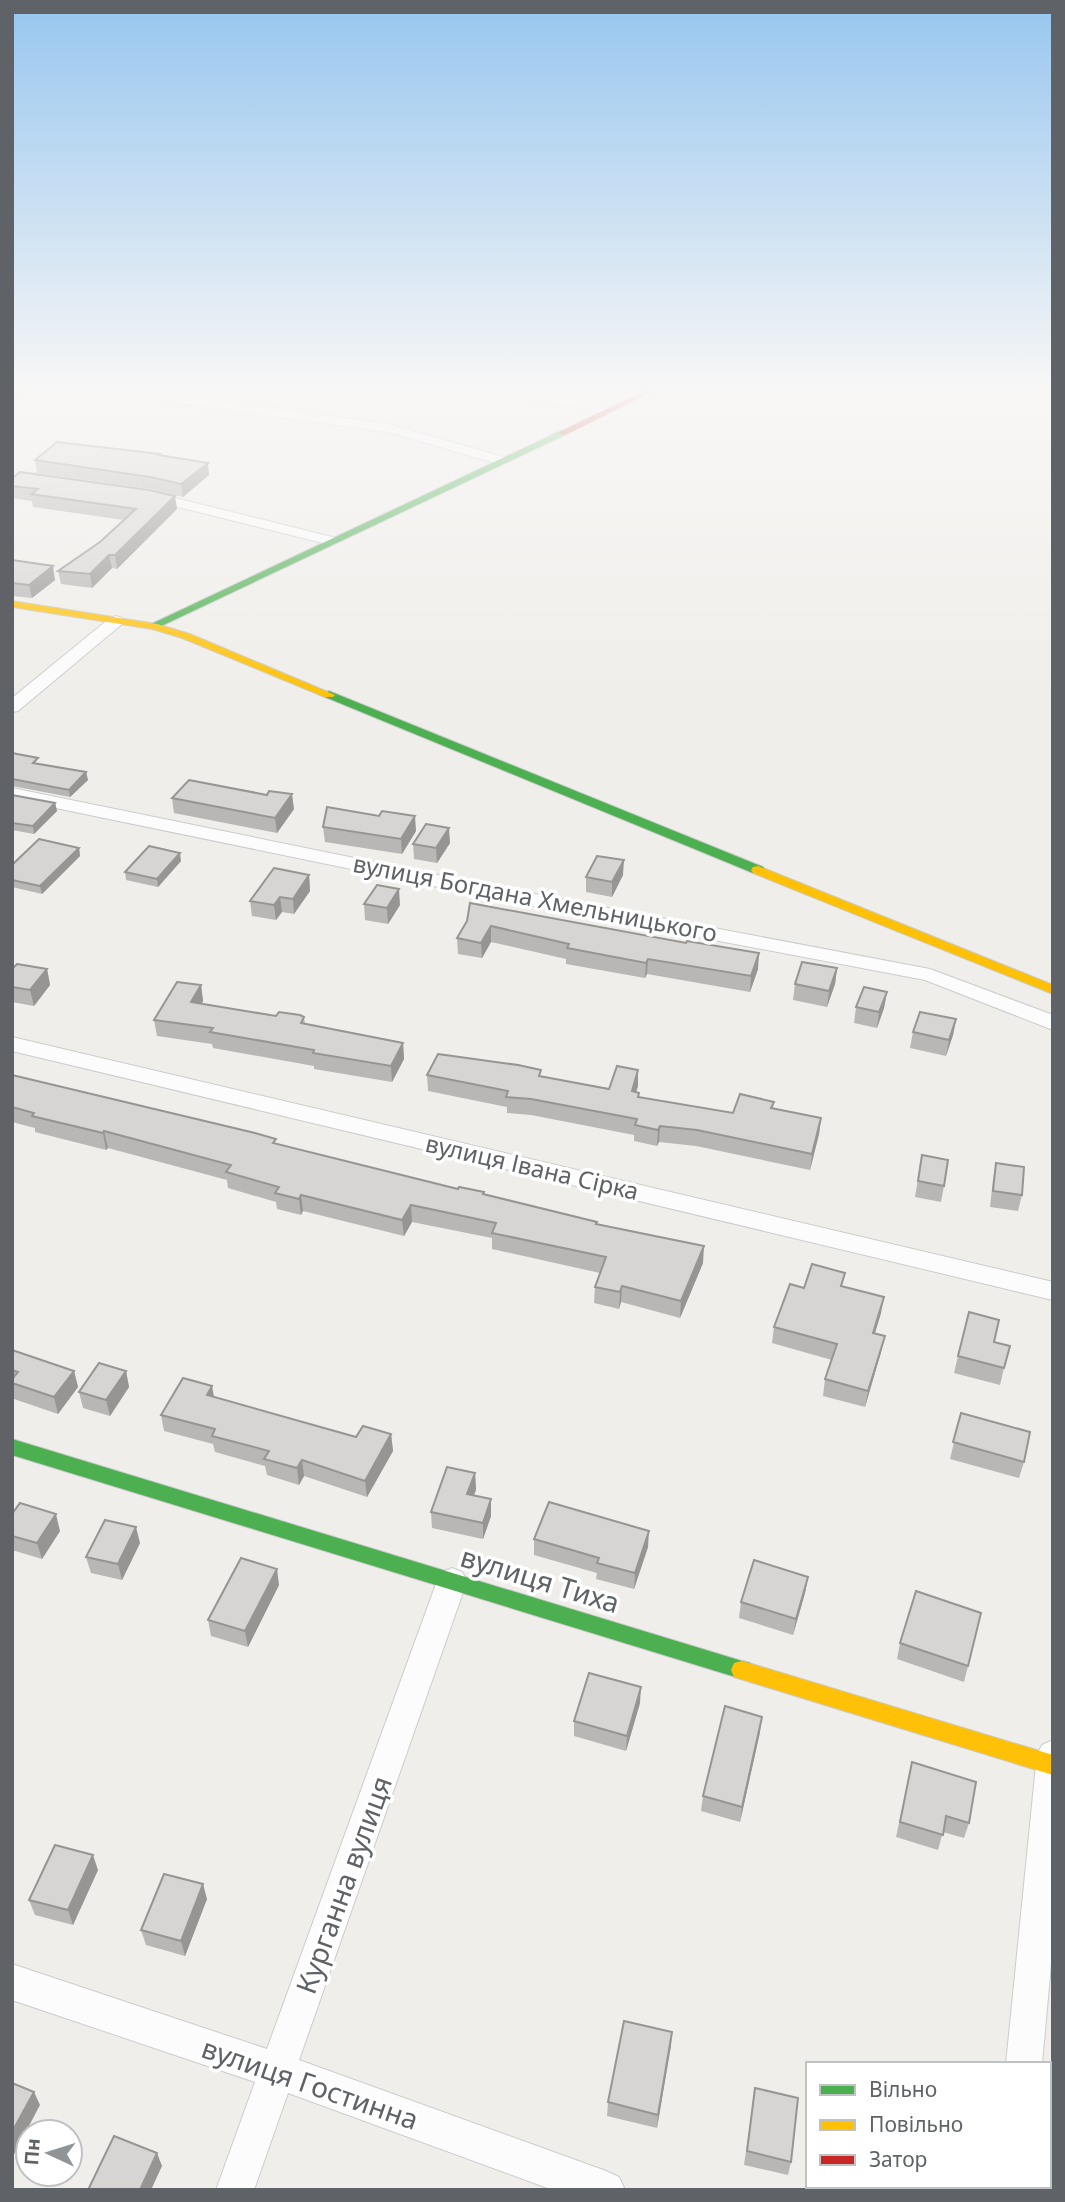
<svg xmlns="http://www.w3.org/2000/svg" width="1065" height="2202" viewBox="0 0 1065 2202" font-family="'Noto Sans',sans-serif">
<style>
.lines{fill:none;stroke-linecap:round;stroke-linejoin:round}
.street-casing{stroke:#cbcccc;stroke-width:2}
.fast-casing{stroke:#cacacb;stroke-width:2}
.slow-casing{stroke:#cacacb;stroke-width:2}
.jam-casing{stroke:#cacacb;stroke-width:2}
.street{fill:#fdfcfc;fill-rule:evenodd}
.fast{fill:#4caf50;fill-rule:evenodd}
.slow{fill:#ffc107;fill-rule:evenodd}
.jam{fill:#c62828;fill-rule:evenodd}
.wall{fill:#b8b7b5}
.shaded-wall{fill:#969594}
.building{fill:#d6d5d3;stroke:#969594;stroke-width:2}
.labels{text-anchor:middle;stroke-width:7;stroke-linejoin:round;paint-order:stroke}
.street-label{font-size:24px;fill:#5f6368;stroke:#fff}
.near-street-label{font-size:28px;fill:#5f6368;stroke:#fff}
</style>
<rect width="100%" height="100%" fill="#efeeea"/>
<g class="lines">
<defs>
<g id="street">
<path d="M87,388H118L389,424L507,458L509,461L502,465L388,432L93,392Z"/>
<path d="M452,388C480,386 593,394 613,411L607,415L572,406L458,392Z"/>
<path d="M147,491L336,538L338,541L331,545L142,498L140,495Z"/>
<path d="M116,616L122,618L124,621L122,624L18,711L12,712V698L110,618Z"/>
<path d="M12,788L482,884L930,969L1053,1015V1030L925,980L482,896L12,799Z"/>
<path d="M12,1037L1053,1282V1300L12,1051Z"/>
<path d="M452,1568L462,1572L467,1581L299,2060L606,2171L619,2177L625,2190H553L288,2093L254,2190H216L255,2082L12,2000V1964L267,2049L437,1581L442,1572Z"/>
<path d="M1053,1740V1942L1042,2064H1006L1037,1755L1042,1745Z"/>
<rect x="994" y="2186" width="38" height="4"/>
</g>
<g id="fast">
<path d="M562,430L567,433L565,435L157,628L147,626Z"/>
<path d="M329,691L763,867L765,870L763,873H753L325,697V693Z"/>
<path d="M12,1439L742,1661L750,1663L753,1670L750,1677L742,1679L12,1455Z"/>
</g>
<g id="slow">
<path d="M25,388H34L12,403V396Z"/>
<path d="M12,601L157,624L190,634L335,695L333,697H325L182,638L152,629L12,607Z"/>
<path d="M758,866L1053,985V994L753,873L751,870L753,867Z"/>
<path d="M742,1661L1053,1755V1775L734,1677L731,1670L734,1663Z"/>
</g>
<path id="jam" d="M650,388H660L565,435L557,433Z"/>
</defs>
<use href="#street" class="street-casing"/>
<use href="#fast" class="fast-casing"/>
<use href="#slow" class="slow-casing"/>
<use href="#jam" class="jam-casing"/>
<use href="#street" class="street"/>
<use href="#fast" class="fast"/>
<use href="#slow" class="slow"/>
<use href="#jam" class="jam"/>
</g>
<g class="wall">
<path d="M160,454L161,456L209,475L183,497L151,489L37,473L35,460Z"/>
<path d="M12,478L177,509L117,569L112,568L92,588L61,584L58,571L100,542L124,520L33,507L32,501L12,498Z"/>
<path d="M12,560L55,580L32,598L12,596Z"/>
<path d="M12,753L39,764L86,772L88,780L70,797L12,786Z"/>
<path d="M12,795L55,803L57,811L34,834L12,830Z"/>
<path d="M172,798L294,809L277,833L174,813Z"/>
<path d="M323,827L416,831L402,854L325,842Z"/>
<path d="M450,843L437,863L414,859L413,844Z"/>
<path d="M79,848L80,856L42,894L12,887V865Z"/>
<path d="M181,861L158,887L126,880L125,872Z"/>
<path d="M309,875L310,891L294,914L282,912L276,920L252,916L250,901Z"/>
<path d="M623,875L612,897L586,892V877Z"/>
<path d="M364,904L400,905L388,924L365,920Z"/>
<path d="M467,921L758,969L750,992L647,974L645,978L566,964V959L491,942L482,958L458,954L457,938Z"/>
<path d="M12,966L47,969L50,985L34,1006L12,1002Z"/>
<path d="M837,968L835,984L827,1007L793,1000L795,984Z"/>
<path d="M201,985L203,1001L202,1004L276,1016L304,1017L305,1024L403,1043L404,1059L392,1082L314,1069V1066L213,1048L212,1044L157,1036L154,1020Z"/>
<path d="M887,992L884,1008L877,1028L854,1023L856,1007Z"/>
<path d="M956,1019L953,1035L946,1056L910,1048L913,1032Z"/>
<path d="M12,1075L276,1144L458,1189L484,1192V1194L597,1225L703,1263L680,1318L621,1302L619,1309L594,1303L595,1287L600,1273L492,1249V1238L412,1222L404,1236L303,1211L301,1215L277,1209L276,1202L228,1188L227,1180L108,1148L106,1150L35,1132V1128L12,1122Z"/>
<path d="M427,1075L541,1076L609,1089L638,1086L636,1092L639,1097L733,1113L774,1102L773,1108L821,1118L819,1134L810,1170L696,1146L659,1142L657,1146L634,1141V1135L531,1115L507,1113V1107L428,1091Z"/>
<path d="M922,1155L944,1186L941,1202L915,1197Z"/>
<path d="M996,1163L1022,1195L1018,1211L990,1207L993,1179Z"/>
<path d="M843,1286L881,1313L875,1333L881,1352L865,1407L823,1396L825,1379L832,1360L772,1343L774,1327L804,1288Z"/>
<path d="M994,1342L1004,1368L1000,1385L954,1373L958,1356Z"/>
<path d="M12,1350L74,1371L78,1387L58,1414L14,1399L12,1392Z"/>
<path d="M126,1371L129,1387L110,1416L83,1408L79,1392Z"/>
<path d="M214,1397L356,1437L391,1434L393,1451L367,1497L304,1476L299,1485L267,1475L265,1466L215,1452L213,1444L164,1431L161,1415Z"/>
<path d="M961,1413L1024,1462L1019,1478L950,1459Z"/>
<path d="M475,1473L476,1490L473,1495L491,1499V1516L483,1539L432,1528L431,1512Z"/>
<path d="M12,1514L60,1531L42,1559L12,1550Z"/>
<path d="M534,1539L648,1547L634,1589L596,1579L597,1573L534,1555Z"/>
<path d="M140,1543L122,1580L91,1573L86,1557Z"/>
<path d="M808,1577L805,1593L793,1635L739,1618L741,1602Z"/>
<path d="M279,1585L248,1647L211,1636L208,1620Z"/>
<path d="M900,1643L968,1666L964,1682L897,1659Z"/>
<path d="M640,1703L626,1751L574,1736V1721Z"/>
<path d="M760,1732L740,1822L701,1811L703,1796Z"/>
<path d="M912,1762L969,1823L964,1838L943,1832L938,1850L896,1837Z"/>
<path d="M98,1870L73,1925L35,1915L29,1900Z"/>
<path d="M207,1899L185,1956L146,1945L141,1930Z"/>
<path d="M672,2032L657,2128L607,2116L608,2102Z"/>
<path d="M755,2088L791,2162L788,2175L744,2165Z"/>
</g>
<g class="shaded-wall">
<path d="M208,463L209,475L183,497L181,484Z"/>
<path d="M175,496L177,509L117,569L115,555Z"/>
<path d="M109,555L112,568L92,588L90,574Z"/>
<path d="M53,566L55,580L32,598L29,585Z"/>
<path d="M86,772L88,780L70,797L69,790Z"/>
<path d="M292,794L294,809L277,833L275,818Z"/>
<path d="M55,803L57,811L34,834L33,826Z"/>
<path d="M415,816L416,831L402,854L401,839Z"/>
<path d="M449,828L450,843L437,863L436,848Z"/>
<path d="M79,848L80,856L42,894L40,886Z"/>
<path d="M180,853L181,861L158,887L157,879Z"/>
<path d="M624,860L623,875L612,897V882Z"/>
<path d="M309,875L310,891L294,914L293,899Z"/>
<path d="M399,889L400,905L388,924L387,908Z"/>
<path d="M280,897L282,912L276,920L274,905Z"/>
<path d="M491,926V942L482,958L481,943Z"/>
<path d="M759,953L758,969L750,992L751,976Z"/>
<path d="M648,959L647,974L645,978L646,963Z"/>
<path d="M837,968L835,984L827,1007L829,991Z"/>
<path d="M47,969L50,985L34,1006L30,990Z"/>
<path d="M201,985L203,1001L193,1018L191,1002Z"/>
<path d="M887,992L884,1008L877,1028L879,1012Z"/>
<path d="M956,1019L953,1035L946,1056L949,1040Z"/>
<path d="M403,1043L404,1059L392,1082L391,1066Z"/>
<path d="M638,1070V1086L631,1107L632,1091Z"/>
<path d="M821,1118L819,1134L810,1170L812,1154Z"/>
<path d="M660,1126L659,1142L657,1146L658,1130Z"/>
<path d="M104,1131L108,1148L106,1150L103,1133Z"/>
<path d="M301,1195L303,1211L301,1215L299,1199Z"/>
<path d="M411,1205L412,1222L404,1236L402,1220Z"/>
<path d="M704,1246L703,1263L680,1318L681,1301Z"/>
<path d="M622,1286L621,1302L619,1309L620,1292Z"/>
<path d="M884,1297L881,1313L870,1349L873,1333Z"/>
<path d="M885,1336L881,1352L865,1407L868,1391Z"/>
<path d="M74,1371L78,1387L58,1414L54,1397Z"/>
<path d="M126,1371L129,1387L110,1416L106,1400Z"/>
<path d="M212,1386L215,1402L207,1395Z"/>
<path d="M391,1434L393,1451L367,1497L365,1481Z"/>
<path d="M302,1460L304,1476L299,1485L297,1468Z"/>
<path d="M475,1473L476,1490L468,1510L467,1494Z"/>
<path d="M491,1499V1516L483,1539V1523Z"/>
<path d="M56,1514L60,1531L42,1559L37,1543Z"/>
<path d="M136,1527L140,1543L122,1580L118,1564Z"/>
<path d="M649,1531L648,1547L634,1589L635,1573Z"/>
<path d="M277,1569L279,1585L248,1647L245,1631Z"/>
<path d="M808,1577L805,1593L793,1635L796,1619Z"/>
<path d="M641,1687L640,1703L626,1751L627,1736Z"/>
<path d="M762,1717L760,1732L740,1822L742,1807Z"/>
<path d="M93,1855L98,1870L73,1925L68,1910Z"/>
<path d="M203,1884L207,1899L185,1956L181,1941Z"/>
<path d="M672,2032L671,2046L657,2128L658,2115Z"/>
<path d="M34,2092L40,2105L12,2158V2132Z"/>
<path d="M157,2153L162,2166L151,2190H140Z"/>
</g>
<g class="building">
<path d="M57,442L160,454L159,455L208,463L181,484L150,477L35,460Z"/>
<path d="M20,472L149,490L175,496L115,555H109L90,574L58,571L100,542L136,509L31,494L38,489L12,486V478Z"/>
<path d="M12,560L53,566L29,585L12,583Z"/>
<path d="M12,753L38,758L33,763L86,772L69,790L12,779Z"/>
<path d="M189,780L267,795L269,791L292,794L275,818L172,798Z"/>
<path d="M12,795L55,803L33,826L12,823Z"/>
<path d="M327,807L379,816L382,811L415,816L401,839L323,827Z"/>
<path d="M426,824L449,828L436,848L413,844Z"/>
<path d="M39,839L79,848L40,886L12,880V865Z"/>
<path d="M149,846L180,853L157,879L125,872Z"/>
<path d="M597,856L624,860L612,882L586,877Z"/>
<path d="M274,868L309,875L293,899L280,897L274,905L250,901Z"/>
<path d="M377,885L399,889L387,908L364,904Z"/>
<path d="M470,903L686,943L687,941L759,953L751,976L648,959L646,963L567,948L569,944L491,926L481,943L457,938L467,921Z"/>
<path d="M802,962L837,968L829,991L795,984Z"/>
<path d="M17,964L47,969L30,990L12,987V966L14,967Z"/>
<path d="M177,982L201,985L191,1002L276,1016L279,1012L300,1015L304,1017L301,1023L403,1043L391,1066L313,1053L314,1050L210,1032L213,1028L154,1020Z"/>
<path d="M864,987L887,992L879,1012L856,1007Z"/>
<path d="M920,1012L956,1019L949,1040L913,1032Z"/>
<path d="M438,1054L518,1065L541,1070L539,1076L609,1089L617,1066L638,1070L632,1091L639,1093L638,1097L733,1113L740,1094L774,1102L771,1108L821,1118L812,1154L697,1130L660,1126L658,1130L635,1125L637,1119L531,1099L506,1097L508,1091L427,1075Z"/>
<path d="M12,1075L255,1133L276,1139L273,1143L458,1189L459,1187L484,1192L483,1194L597,1222L596,1224L704,1246L681,1301L622,1286L620,1292L595,1287L606,1257L492,1233L496,1223L411,1205L402,1220L301,1195L299,1199L275,1193L279,1187L226,1172L231,1165L104,1131L103,1133L32,1116L34,1113L12,1107Z"/>
<path d="M922,1155L948,1160L944,1186L918,1181Z"/>
<path d="M996,1163L1024,1167L1022,1195L993,1191Z"/>
<path d="M812,1264L845,1273L841,1286L884,1297L873,1333L885,1336L868,1391L825,1379L837,1344L774,1327L790,1284L804,1288Z"/>
<path d="M969,1312L999,1320L994,1342L1010,1346L1004,1368L958,1356Z"/>
<path d="M12,1350L74,1371L54,1397L12,1383V1379L18,1372L12,1370Z"/>
<path d="M99,1363L126,1371L106,1400L79,1392Z"/>
<path d="M183,1378L212,1386L207,1395L356,1437L363,1426L391,1434L365,1481L302,1460L297,1468L264,1459L269,1451L212,1436L215,1429L161,1415Z"/>
<path d="M961,1413L1030,1432L1024,1462L953,1442Z"/>
<path d="M447,1467L475,1473L467,1494L491,1499L483,1523L431,1512Z"/>
<path d="M549,1502L649,1531L635,1573L597,1563L599,1558L534,1539Z"/>
<path d="M20,1503L56,1514L37,1543L12,1536V1514Z"/>
<path d="M105,1520L136,1527L118,1564L86,1557Z"/>
<path d="M241,1558L277,1569L245,1631L208,1620Z"/>
<path d="M754,1560L808,1577L796,1619L741,1602Z"/>
<path d="M916,1591L981,1613L968,1666L900,1643Z"/>
<path d="M589,1673L641,1687L627,1736L574,1721Z"/>
<path d="M725,1706L762,1717L742,1807L703,1796Z"/>
<path d="M912,1762L976,1782L969,1823L946,1816L943,1835L900,1822Z"/>
<path d="M55,1845L93,1855L68,1910L29,1900Z"/>
<path d="M164,1874L203,1884L181,1941L141,1930Z"/>
<path d="M624,2021L672,2032L658,2115L608,2102Z"/>
<path d="M12,2083L34,2092L12,2132Z"/>
<path d="M755,2088L798,2098L791,2162L747,2151Z"/>
<path d="M114,2136L157,2153L140,2190H88Z"/>
<path d="M869,2186H926V2190H873L869,2188Z"/>
</g>
<linearGradient id="sky" x2="0" y2="1"><stop stop-color="#97c6ef"/><stop offset="0.56" stop-color="#f8f7f6"/><stop offset="1" stop-color="#f8f7f6" stop-opacity="0"/></linearGradient>
<rect width="1065" height="696" fill="url(#sky)"/>
<g class="labels">
<g class="street-label">
<text transform="translate(535 899) rotate(11)" y="8">вулиця Богдана Хмельницького</text>
<text transform="translate(532 1168) rotate(13)" y="8">вулиця Івана Сірка</text>
</g>
<g class="near-street-label">
<text transform="translate(540 1580) rotate(17)" y="10">вулиця Тиха</text>
<text transform="translate(344 1885) rotate(-70)" y="10">Курганна вулиця</text>
<text transform="translate(310 2084) rotate(19)" y="10">вулиця Гостинна</text>
</g>
</g>
<rect width="1065" height="2202" fill="none" stroke="#5f6368" stroke-width="28"/>
<rect x="806" y="2062" width="245" height="126" fill="#ffffff" stroke="#bfc1c3" stroke-width="2"/>
<rect x="820" y="2085" width="35" height="10" fill="#4caf50" stroke="#bfc1c3" stroke-width="2"/>
<text x="869" y="2097" font-size="21" fill="#5f6368">Вільно</text>
<rect x="820" y="2120" width="35" height="10" fill="#ffc107" stroke="#bfc1c3" stroke-width="2"/>
<text x="869" y="2132" font-size="21" fill="#5f6368">Повільно</text>
<rect x="820" y="2155" width="35" height="10" fill="#c62828" stroke="#bfc1c3" stroke-width="2"/>
<text x="869" y="2167" font-size="21" fill="#5f6368">Затор</text>
<g transform="translate(49 2153) rotate(274)"><circle r="33" fill="#ffffff" stroke="#bfc1c3" stroke-width="2"/>
<path d="M0-5L12 26L0 18L-12 26Z" fill="#919496"/>
<text y="-10" font-size="19" font-weight="bold" text-anchor="middle" fill="#5f6368">Пн</text>
</g>
</svg>
